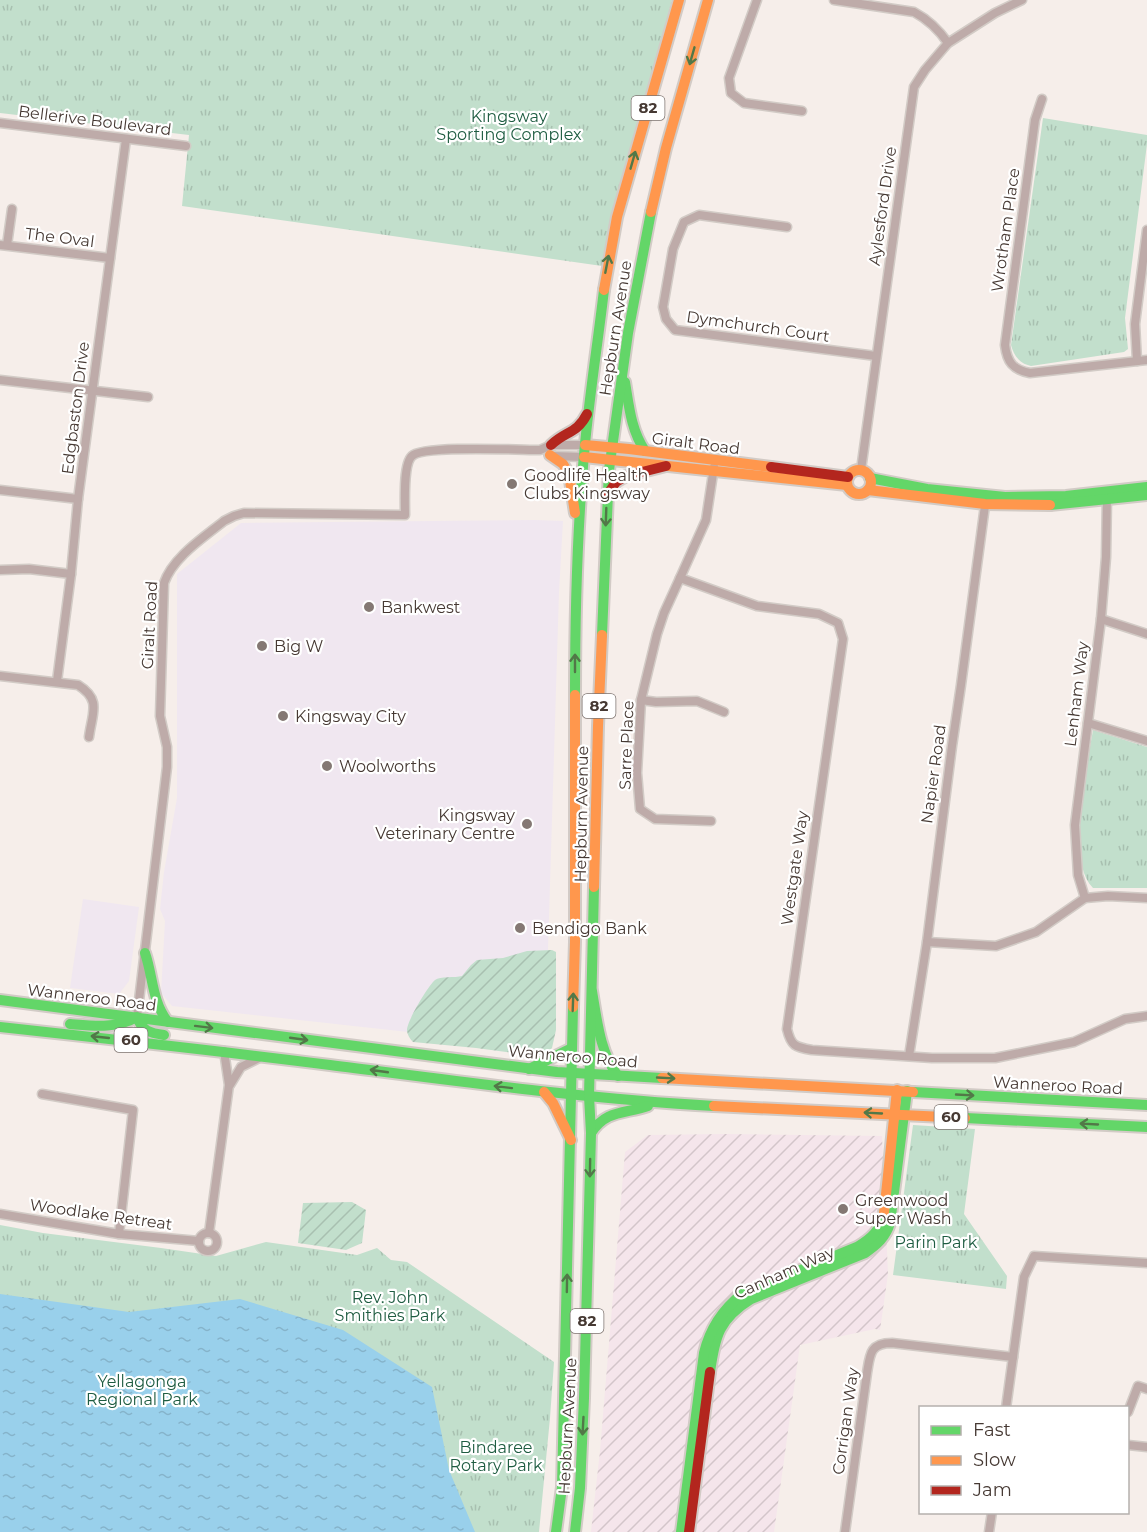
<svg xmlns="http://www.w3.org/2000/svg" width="1147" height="1532" viewBox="0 0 1147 1532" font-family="Montserrat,sans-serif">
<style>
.commercial{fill:#f0e7f0}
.industrial{fill:url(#industrial-furrows)}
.park{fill:url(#park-tufts)}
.garden{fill:url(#garden-furrows)}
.water{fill:url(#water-ripples)}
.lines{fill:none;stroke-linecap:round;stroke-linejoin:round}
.street-casing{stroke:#d2cbc6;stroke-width:11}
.fast-casing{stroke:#d2cbc6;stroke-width:14}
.slow-casing{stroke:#d2cbc6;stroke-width:14}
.jam-casing{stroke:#d2cbc6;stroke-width:14}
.street{stroke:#beaba9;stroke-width:8}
.fast{stroke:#63d668;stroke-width:10}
.slow{stroke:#ff974d;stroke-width:10}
.jam{stroke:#b3261e;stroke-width:10}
.oneway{stroke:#527848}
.poi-dot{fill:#847873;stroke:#fff;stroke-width:2}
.labels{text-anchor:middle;stroke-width:4.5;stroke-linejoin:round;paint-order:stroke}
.shield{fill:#fff;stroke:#7e7470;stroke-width:1.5}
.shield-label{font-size:15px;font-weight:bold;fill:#463933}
.park-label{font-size:16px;fill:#1e5c41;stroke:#fff}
.street-label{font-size:16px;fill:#463933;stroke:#fff}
.poi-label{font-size:16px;fill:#463933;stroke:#fff;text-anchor:start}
</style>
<defs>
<pattern id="industrial-furrows" width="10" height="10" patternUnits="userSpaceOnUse" patternTransform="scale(1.5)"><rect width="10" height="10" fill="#f5e5eb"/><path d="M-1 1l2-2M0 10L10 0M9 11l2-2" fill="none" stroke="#d3c5ca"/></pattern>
<pattern id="park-tufts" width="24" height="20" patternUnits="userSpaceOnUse" patternTransform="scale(1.5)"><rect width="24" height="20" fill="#c2dfcc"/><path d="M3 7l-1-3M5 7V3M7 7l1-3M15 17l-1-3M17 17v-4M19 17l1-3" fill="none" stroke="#a8c0b0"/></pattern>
<pattern id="garden-furrows" width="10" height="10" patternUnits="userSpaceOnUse" patternTransform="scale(1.5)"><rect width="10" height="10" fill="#c2dfcc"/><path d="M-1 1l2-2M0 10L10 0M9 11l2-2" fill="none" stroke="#a8c0b0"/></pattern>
<pattern id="water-ripples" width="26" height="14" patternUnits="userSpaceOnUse" patternTransform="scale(1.5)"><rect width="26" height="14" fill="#99d0eb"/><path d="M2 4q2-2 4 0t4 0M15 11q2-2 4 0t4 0" fill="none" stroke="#85b3ca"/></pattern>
</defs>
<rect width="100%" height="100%" fill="#f6eeea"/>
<g class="commercial">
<path d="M535,520L563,521L559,592L545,1047L172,1006L161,993L165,921L160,909L164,872L177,798V574L241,523Z"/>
<path d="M83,899L139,907L129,981L119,994L70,988Z"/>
</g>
<path class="industrial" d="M725,1134L882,1136L888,1274L880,1330L875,1329L800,1345L774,1532H591L600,1451L625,1152L648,1135Z"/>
<g class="park">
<path d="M0,0H672L602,266L182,206L189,135L0,113Z"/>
<path d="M1043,118L1147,135V144L1125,318L1128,349L1124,352L1031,366C1020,364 1014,356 1011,345Z"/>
<path d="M1093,730L1147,747V888H1093C1065,860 1087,767 1093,730Z"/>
<path d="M913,1125L975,1129L964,1214L1007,1276L1006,1289L893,1275Z"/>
<path d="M0,1225L43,1233L161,1248L216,1256L266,1242L357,1255L377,1248L391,1260L407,1262L554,1362L550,1418L539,1532H0Z"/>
</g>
<g class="garden">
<path d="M552,950L556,952V1030L552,1048L548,1052L539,1055H528L476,1048L413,1042C410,1039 407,1034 407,1030C407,1021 428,986 435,980C440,976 455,978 462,976L471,965L477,960L503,958L527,951Z"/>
<path d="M352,1202L366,1210L362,1243L346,1250L298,1243L303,1203Z"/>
</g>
<path class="water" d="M0,1294L129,1312L240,1299L343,1330L432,1387L449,1470L475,1532H0Z"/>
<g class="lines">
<defs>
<g id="street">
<path d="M757,0L729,78L731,93L744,103L802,111"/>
<path d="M834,0L914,12C929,20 939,30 948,43"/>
<path d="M1042,99L1035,120L1005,345C1007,362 1013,370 1030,373L1147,360"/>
<path d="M0,123L186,146"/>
<path d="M787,227L699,215L684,222L673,249L663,307L666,319L675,330L876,356"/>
<path d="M0,245L110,258"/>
<path d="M7,245L12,209"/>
<path d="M1137,361L1135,324L1147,230"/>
<path d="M0,380L148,397"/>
<path d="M552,456L584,457"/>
<path d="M714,467L706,520L680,578L757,606L819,614L838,623L843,639L787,1029C791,1046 795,1047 812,1050L932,1058H995L1074,1042L1125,1019L1147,1016"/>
<path d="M861,470L914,87L925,70L948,43L995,13L1022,0"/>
<path d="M0,490L78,499"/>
<path d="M0,570L29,569L71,574"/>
<path d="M680,578L664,613L657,634L641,700L637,773L640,809L655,819L711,821"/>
<path d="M1101,619L1147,634"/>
<path d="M0,676L78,685C102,700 92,713 89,737"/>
<path d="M57,681L71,574L78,499L126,139"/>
<path d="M641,700L656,702L697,701L724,712"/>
<path d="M1088,723L1147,741"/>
<path d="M1085,898L1078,875L1075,825L1101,619L1106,557L1107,495"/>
<path d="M927,942L996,946L1036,932L1085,898L1108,896L1147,898"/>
<path d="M137,1017L167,767V747L160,716L164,583C173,557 203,538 224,521L234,516L244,513L405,515C405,502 403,464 412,456C422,445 521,450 540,450L551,445H585"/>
<path d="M909,1056L927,942L952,746L961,685L986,498"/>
<path d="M230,1085L241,1067L259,1058"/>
<path d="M42,1094L133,1110L119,1234"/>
<path d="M0,1214L119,1234L199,1241"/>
<circle cx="208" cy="1242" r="9"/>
<path d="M209,1233L229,1085L224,1051"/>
<path d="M1006,1408L1024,1277L1034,1256L1147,1263"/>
<path d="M1128,1412L1138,1386L1147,1389"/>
<path d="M1128,1445L1147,1447"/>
<path d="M845,1532L867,1373C870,1354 870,1343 892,1343L1013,1357"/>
<path d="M989,1532L992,1512"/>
</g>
<g id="fast">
<path d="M625,382C629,406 631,430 645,451"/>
<path d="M870,478L927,489L1005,497L1066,496L1147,487"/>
<path d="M1050,505L1147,495"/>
<path d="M602,635L609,470L628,333L651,212"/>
<path d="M575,695C575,611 577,527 585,444C590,392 598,341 604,290"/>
<path d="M145,953C153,976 152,1002 168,1022"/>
<path d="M592,991C597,1020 600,1053 618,1076"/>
<path d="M0,1000L557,1072L662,1078"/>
<path d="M70,1024C94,1026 116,1029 137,1017C142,1031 150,1033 164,1035"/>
<path d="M0,1027C110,1039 220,1051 330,1065C458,1081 585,1099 714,1106"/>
<path d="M529,1069L572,1048"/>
<path d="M913,1092L1147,1105"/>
<path d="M965,1118L1147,1127"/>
<path d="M591,1133C606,1110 624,1114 648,1106"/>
<path d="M710,1372C715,1336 719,1319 751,1299L865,1253C877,1245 886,1237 890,1223L907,1091"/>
<path d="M556,1532L562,1487L573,1007"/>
<path d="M575,1532L580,1488L584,1398L591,1133L589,1096L594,887"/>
<path d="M681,1532L704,1353C710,1328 722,1310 742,1294L857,1247C871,1239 881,1230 884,1213"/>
</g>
<g id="slow">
<path d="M651,212L666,148L708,0"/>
<path d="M604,290L617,217L679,0"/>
<path d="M585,445L629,449L771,467"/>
<path d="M550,455L563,464L569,474L575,513"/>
<path d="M584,457L847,485"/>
<circle cx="859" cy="482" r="12"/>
<path d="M868,490L985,504L1050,505"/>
<path d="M594,887L598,726L602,635"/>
<path d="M573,1007L575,942V695"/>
<path d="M662,1078L913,1092"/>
<path d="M544,1092L553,1103L571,1140"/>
<path d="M714,1106L965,1118"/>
<path d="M884,1213L897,1090"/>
</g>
<g id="jam">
<path d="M551,445C565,431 577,434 587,414"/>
<path d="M771,467L848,477"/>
<path d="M608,494L616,482L626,476L666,466"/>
<path d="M689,1532L710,1372"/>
</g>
</defs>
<use href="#street" class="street-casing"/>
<use href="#fast" class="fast-casing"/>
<use href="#slow" class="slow-casing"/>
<use href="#jam" class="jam-casing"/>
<use href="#street" class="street"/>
<use href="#fast" class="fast"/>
<use href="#slow" class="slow"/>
<use href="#jam" class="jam"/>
</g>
<defs><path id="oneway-shaft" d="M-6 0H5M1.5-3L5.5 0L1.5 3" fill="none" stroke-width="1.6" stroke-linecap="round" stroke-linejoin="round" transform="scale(1.5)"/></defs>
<g class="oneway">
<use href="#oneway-shaft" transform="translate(692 56) rotate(106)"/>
<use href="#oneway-shaft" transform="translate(633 160) rotate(-74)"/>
<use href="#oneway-shaft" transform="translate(607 264) rotate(-79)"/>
<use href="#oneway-shaft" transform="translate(606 517) rotate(92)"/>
<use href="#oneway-shaft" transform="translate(575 663) rotate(-90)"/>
<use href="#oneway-shaft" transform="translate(573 1002) rotate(-88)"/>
<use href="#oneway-shaft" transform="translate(204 1027) rotate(7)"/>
<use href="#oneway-shaft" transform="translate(100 1037) rotate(-174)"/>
<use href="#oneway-shaft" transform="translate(299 1039) rotate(8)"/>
<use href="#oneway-shaft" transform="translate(379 1071) rotate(-172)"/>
<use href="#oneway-shaft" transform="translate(666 1078) rotate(3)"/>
<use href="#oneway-shaft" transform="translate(503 1087) rotate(-173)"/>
<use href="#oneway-shaft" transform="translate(965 1095) rotate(3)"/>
<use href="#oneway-shaft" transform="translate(873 1113) rotate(-177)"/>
<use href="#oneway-shaft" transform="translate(1089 1124) rotate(-177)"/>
<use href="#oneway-shaft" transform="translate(590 1168) rotate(91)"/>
<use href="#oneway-shaft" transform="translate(567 1283) rotate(-89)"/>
<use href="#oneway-shaft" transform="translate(583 1426) rotate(93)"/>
</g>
<g class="poi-dot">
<circle cx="512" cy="484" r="6"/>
<circle cx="369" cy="607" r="6"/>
<circle cx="262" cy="646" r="6"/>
<circle cx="283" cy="716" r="6"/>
<circle cx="327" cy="766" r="6"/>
<circle cx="527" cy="824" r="6"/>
<circle cx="520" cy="928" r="6"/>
<circle cx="843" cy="1209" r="6"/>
</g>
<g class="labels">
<g class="shield">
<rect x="631.5" y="96" width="33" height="24" rx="4.5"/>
<rect x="582.5" y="694" width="33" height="24" rx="4.5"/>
<rect x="114.5" y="1028" width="33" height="24" rx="4.5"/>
<rect x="934.5" y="1105" width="33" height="24" rx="4.5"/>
<rect x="570.5" y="1309" width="33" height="24" rx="4.5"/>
</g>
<g class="shield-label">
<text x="648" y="113">82</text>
<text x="599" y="711">82</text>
<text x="131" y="1045">60</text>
<text x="951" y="1122">60</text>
<text x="587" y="1326">82</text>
</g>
<g class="park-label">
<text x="509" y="122">Kingsway<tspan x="509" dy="18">Sporting Complex</tspan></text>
<text x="936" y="1248">Parin Park</text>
<text x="390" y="1303">Rev. John<tspan x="390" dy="18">Smithies Park</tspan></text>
<text x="142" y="1387">Yellagonga<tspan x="142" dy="18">Regional Park</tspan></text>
<text x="496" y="1453">Bindaree<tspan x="496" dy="18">Rotary Park</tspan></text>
</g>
<g class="street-label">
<text transform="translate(95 120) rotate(7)" y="6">Bellerive Boulevard</text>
<text transform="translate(882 206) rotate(-82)" y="6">Aylesford Drive</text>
<text transform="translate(1005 230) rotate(-82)" y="6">Wrotham Place</text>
<text transform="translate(60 237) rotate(7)" y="6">The Oval</text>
<text transform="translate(758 326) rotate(8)" y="6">Dymchurch Court</text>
<text transform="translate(615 328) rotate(-81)" y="6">Hepburn Avenue</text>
<text transform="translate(75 408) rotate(-83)" y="6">Edgbaston Drive</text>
<text transform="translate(696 443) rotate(7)" y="6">Giralt Road</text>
<text transform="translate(149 625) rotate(-87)" y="6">Giralt Road</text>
<text transform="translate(1076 694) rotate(-83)" y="6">Lenham Way</text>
<text transform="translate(626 745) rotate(-88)" y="6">Sarre Place</text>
<text transform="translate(933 774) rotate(-82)" y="6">Napier Road</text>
<text transform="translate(581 814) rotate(-89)" y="6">Hepburn Avenue</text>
<text transform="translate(794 868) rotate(-82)" y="6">Westgate Way</text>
<text transform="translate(92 997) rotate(7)" y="6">Wanneroo Road</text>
<text transform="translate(573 1056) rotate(5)" y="6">Wanneroo Road</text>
<text transform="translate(1058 1085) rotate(3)" y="6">Wanneroo Road</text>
<text transform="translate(101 1214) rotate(8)" y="6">Woodlake Retreat</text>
<text transform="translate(784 1272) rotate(-24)" y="6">Canham Way</text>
<text transform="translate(845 1421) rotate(-82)" y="6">Corrigan Way</text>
<text transform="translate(567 1426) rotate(-87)" y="6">Hepburn Avenue</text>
</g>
<g class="poi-label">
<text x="524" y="481">Goodlife Health<tspan x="524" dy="18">Clubs Kingsway</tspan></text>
<text x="381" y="613">Bankwest</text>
<text x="274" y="652">Big W</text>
<text x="295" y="722">Kingsway City</text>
<text x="339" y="772">Woolworths</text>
<text x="515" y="821" text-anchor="end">Kingsway<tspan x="515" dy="18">Veterinary Centre</tspan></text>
<text x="532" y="934">Bendigo Bank</text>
<text x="855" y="1206">Greenwood<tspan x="855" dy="18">Super Wash</tspan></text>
</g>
</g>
<rect x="919" y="1406" width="210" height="108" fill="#ffffff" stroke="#b5b0ad" stroke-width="1.5"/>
<rect x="931" y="1426" width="30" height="9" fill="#63d668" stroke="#b5b0ad" stroke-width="1.5"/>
<text x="973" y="1436" font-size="18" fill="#463933">Fast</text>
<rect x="931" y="1456" width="30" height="9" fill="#ff974d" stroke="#b5b0ad" stroke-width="1.5"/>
<text x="973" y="1466" font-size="18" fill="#463933">Slow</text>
<rect x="931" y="1486" width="30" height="9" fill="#b3261e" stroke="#b5b0ad" stroke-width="1.5"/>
<text x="973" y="1496" font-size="18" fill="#463933">Jam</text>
</svg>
